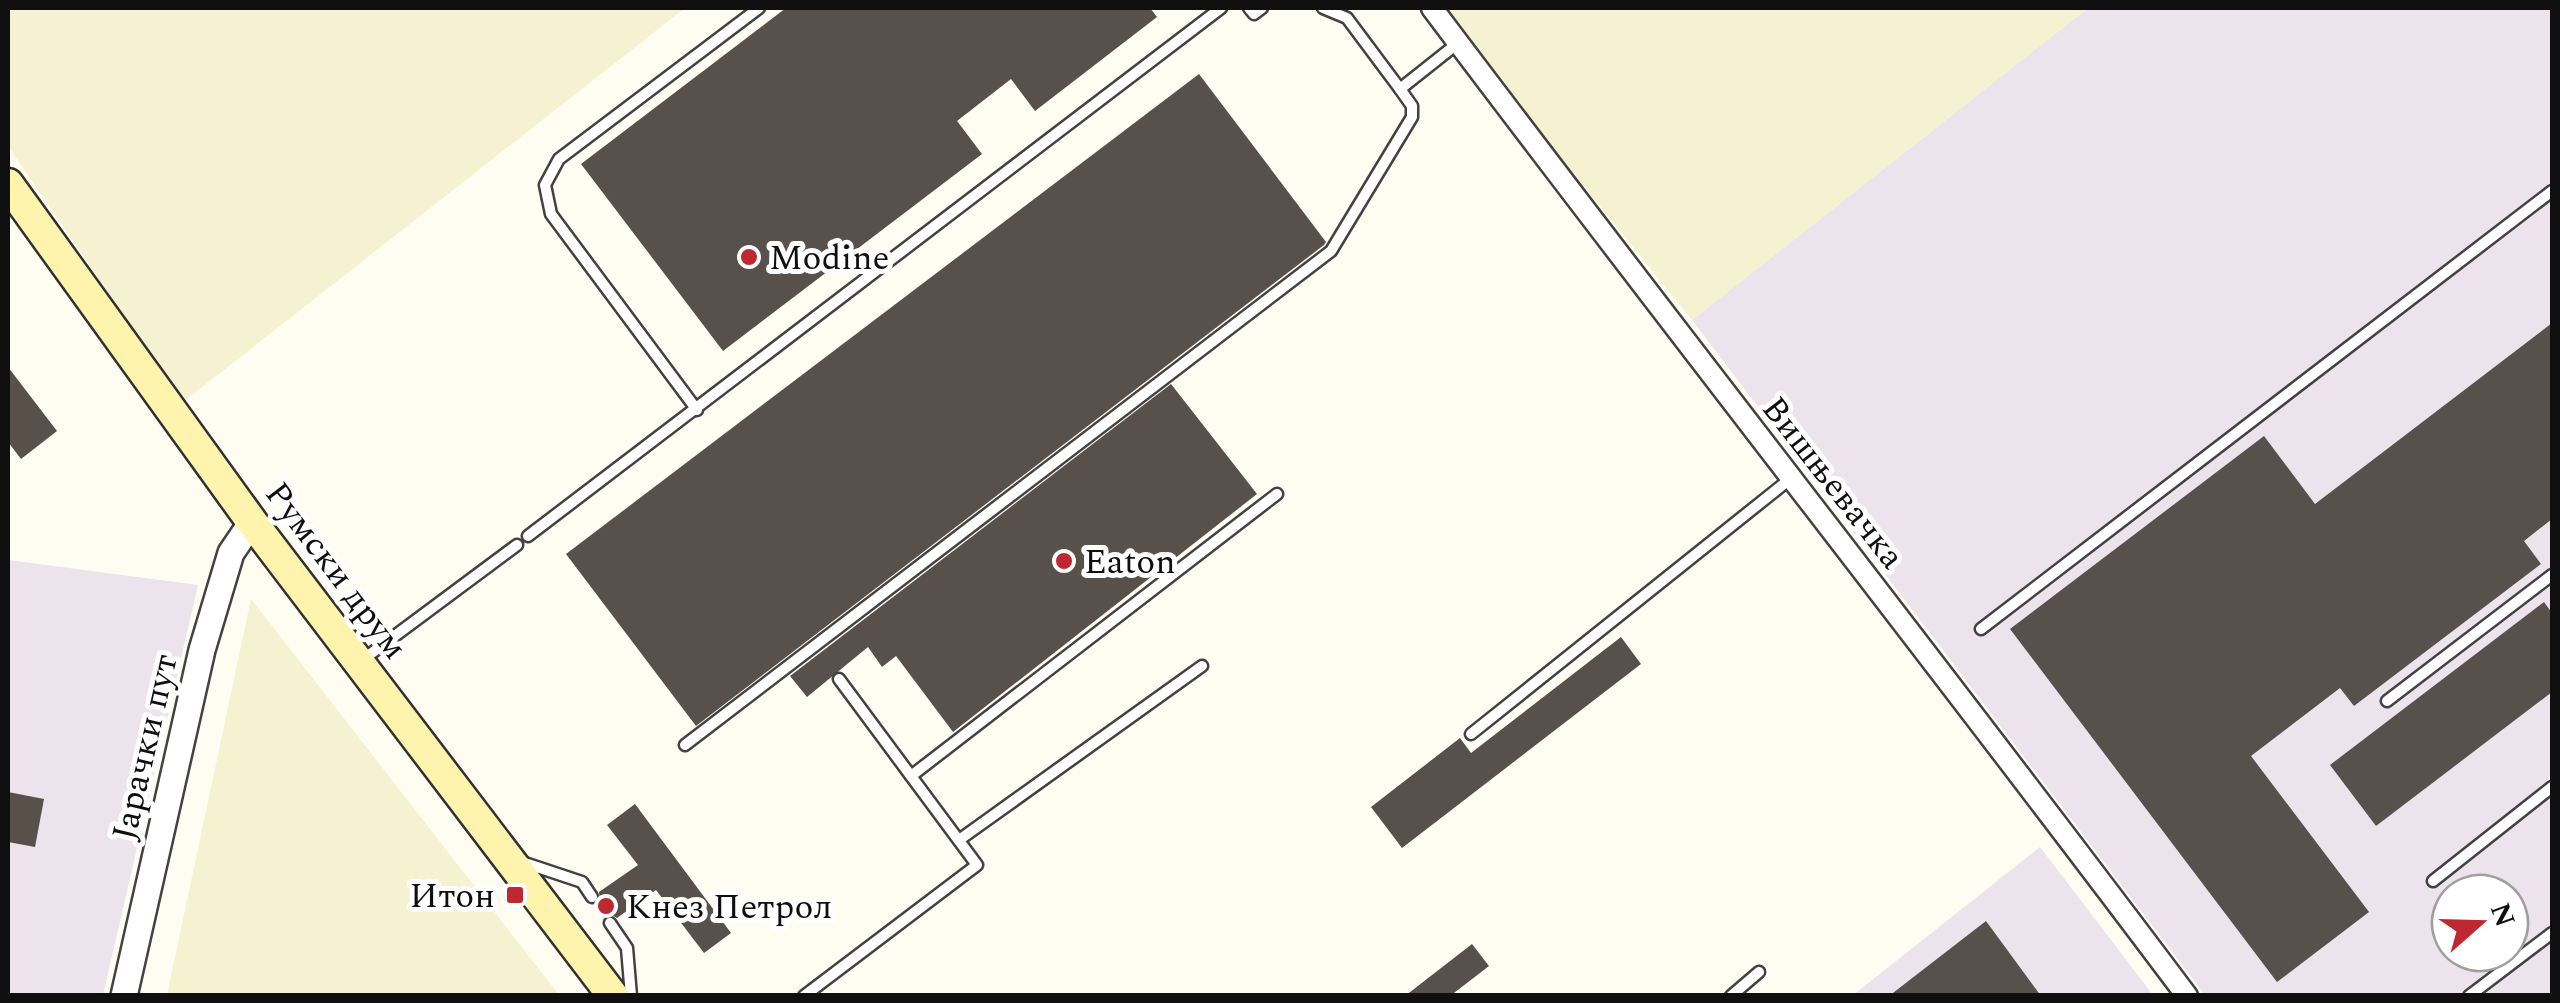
<svg xmlns="http://www.w3.org/2000/svg" width="2560" height="1003" viewBox="0 0 2560 1003" font-family="Spectral,serif">
<style>
.industrial{fill:#ece3ed;fill-rule:evenodd}
.farmland{fill:#f5f1d1}
.building{fill:#57504b}
.lines{fill:none;stroke-linecap:round;stroke-linejoin:round}
.service-casing{stroke:#424242;stroke-width:15}
.minor-casing{stroke:#424242;stroke-width:25}
.tertiary-casing{stroke:#424242;stroke-width:30}
.secondary-casing{stroke:#313131;stroke-width:35}
.service{stroke:#fff;stroke-width:10}
.minor{stroke:#fff;stroke-width:20}
.tertiary{stroke:#fff;stroke-width:25}
.secondary{stroke:#fef4ad;stroke-width:30}
.poi-dot{fill:#be2830;stroke:#fff;stroke-width:4}
.labels{text-anchor:middle;stroke-width:10;stroke-linejoin:round;paint-order:stroke}
.poi-label{font-size:35px;fill:#0f0f0f;stroke:#fff;text-anchor:start}
.street-label{font-size:35px;fill:#0f0f0f;stroke:#fff}
</style>
<rect width="100%" height="100%" fill="#fffcf1"/>
<g class="industrial">
<path d="M2088,8H2552V995H2205L1692,320ZM2450,893H2510V953H2450Z"/>
<path d="M8,560L198,585L103,995L8,996Z"/>
<path d="M2040,847L2153,995L1852,996Z"/>
</g>
<g class="farmland">
<path d="M8,8H685L183,402L8,146Z"/>
<path d="M1440,8H2088L1692,320Z"/>
<path d="M251,599L559,995H167Z"/>
</g>
<g class="building">
<path d="M786,8H1150L1157,17L1035,111L1011,79L957,121L982,154L723,351L581,164Z"/>
<path d="M1199,74L1326,242L1324,245L696,726L566,554Z"/>
<path d="M2552,323V519L2524,541L2541,564L2354,706L2340,688L2251,756L2369,912L2277,982L2010,629L2264,436L2315,504Z"/>
<path d="M8,367L57,431L21,459L8,442Z"/>
<path d="M1171,384L1257,494L953,732L896,656L882,667L868,647L807,697L790,676Z"/>
<path d="M2544,602L2552,613V692L2376,826L2330,765Z"/>
<path d="M1621,637L1641,664L1402,848L1371,807L1460,738L1471,753Z"/>
<path d="M8,792L44,799L35,847L8,842Z"/>
<path d="M635,804L731,933L704,953L656,890L617,918L610,914L603,918L594,905L600,900L599,892L638,865L607,825Z"/>
<path d="M1986,921L2041,996H1889Z"/>
<path d="M1472,944L1489,966L1450,996H1405Z"/>
</g>
<g class="lines">
<defs>
<g id="service">
<path d="M1249,8L1254,14L1262,8"/>
<path d="M1323,8L1347,18L1400,89L1458,43"/>
<path d="M697,410L551,214L545,185L559,159L759,8"/>
<path d="M528,536L1221,8"/>
<path d="M1981,629L2552,191"/>
<path d="M361,661L517,545"/>
<path d="M2387,701L2552,575"/>
<path d="M1471,734L1790,479"/>
<path d="M685,745L1331,251L1412,117V106L1400,89"/>
<path d="M911,776L1277,494"/>
<path d="M959,840L1202,666"/>
<path d="M522,862L582,882L592,897"/>
<path d="M2433,881L2552,787"/>
<path d="M610,923L627,948L631,996"/>
<path d="M804,996L977,865L839,679"/>
<path d="M1731,996L1759,972"/>
<path d="M2469,996L2552,933"/>
</g>
<path id="minor" d="M1432,8C1681,339 1938,664 2187,996"/>
<path id="tertiary" d="M124,996L202,650L231,553L252,522"/>
<path id="secondary" d="M8,184L252,522L613,996"/>
</defs>
<use href="#service" class="service-casing"/>
<use href="#minor" class="minor-casing"/>
<use href="#tertiary" class="tertiary-casing"/>
<use href="#secondary" class="secondary-casing"/>
<use href="#service" class="service"/>
<use href="#minor" class="minor"/>
<use href="#tertiary" class="tertiary"/>
<use href="#secondary" class="secondary"/>
</g>
<g class="poi-dot">
<circle cx="749" cy="257" r="10"/>
<circle cx="1064" cy="561" r="10"/>
<rect x="505" y="885" width="20" height="20" rx="5"/>
<circle cx="606" cy="906" r="10"/>
</g>
<g class="labels">
<g class="poi-label">
<text x="769" y="269">Modine</text>
<text x="1084" y="573">Eaton</text>
<text x="495" y="907" text-anchor="end">Итон</text>
<text x="626" y="918">Кнез Петрол</text>
</g>
<g class="street-label">
<text transform="translate(1834 482) rotate(52)" y="12">Вишњевачка</text>
<text transform="translate(337 570) rotate(53)" y="12">Румски друм</text>
<text transform="translate(144 747) rotate(-77)" y="12">Јарачки пут</text>
</g>
</g>
<rect width="2560" height="1003" fill="none" stroke="#0f0f0f" stroke-width="20"/>
<g transform="translate(2480 923) rotate(70)"><circle r="48" fill="#ffffff" stroke="#9f9f9f" stroke-width="2.5"/>
<path d="M0-8L18 38L0 25L-18 38Z" fill="#be2830"/>
<text y="-15" font-size="28" font-weight="bold" text-anchor="middle" fill="#0f0f0f">N</text>
</g>
</svg>
